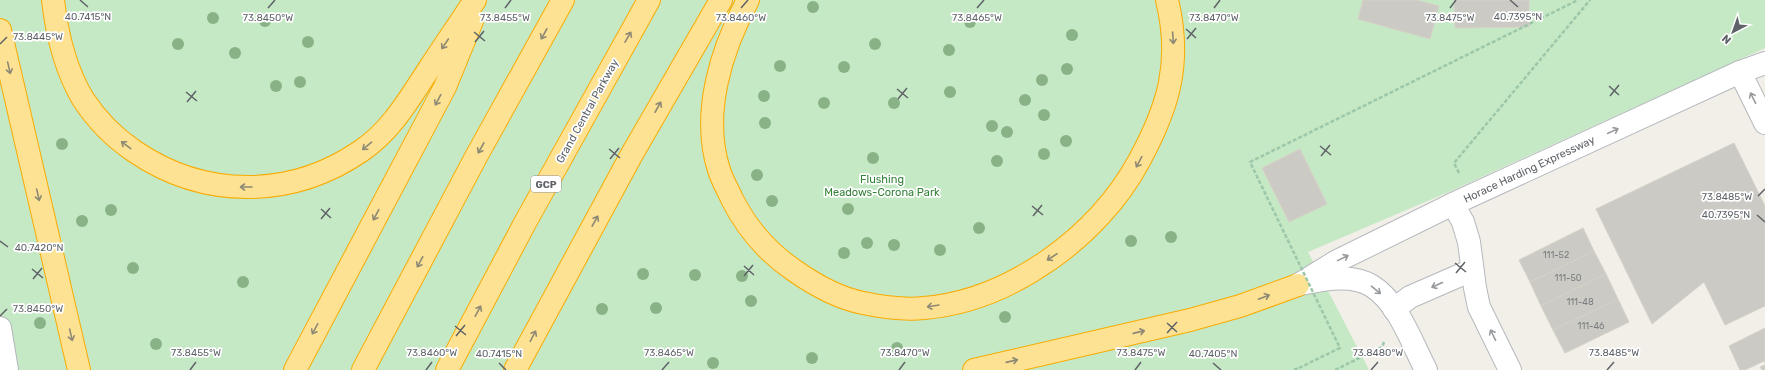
<svg xmlns="http://www.w3.org/2000/svg" width="1765" height="370" viewBox="0 0 1765 370" font-family="Rubik,sans-serif">
<style>
.green{fill:#c5e8c5}
.building{fill:#cccac5;stroke:#d6d1c6}
.lines{fill:none;stroke-linecap:round;stroke-linejoin:round}
.minor-casing{stroke:#b5b8bc;stroke-width:24}
.secondary-casing{stroke:#b6babf;stroke-width:24}
.motorway-casing{stroke:#f9ab00;stroke-width:24}
.path{stroke:#9cc7a9;stroke-width:2.5;stroke-dasharray:4 2;stroke-linecap:butt}
.minor{stroke:#fff;stroke-width:22}
.secondary{stroke:#fff;stroke-width:22}
.motorway{stroke:#fde293;stroke-width:22}
.path-bridge{stroke:#9cc7a9;stroke-width:2.5;stroke-dasharray:4 2;stroke-linecap:butt}
.tree{fill:#89b387}
.oneway{stroke:#8e8975}
.oneway2{stroke:#979a9d}
.ticks{fill:none;stroke:#5f6368;stroke-width:1.5}
.labels{text-anchor:middle;stroke-width:3.5;stroke-linejoin:round;paint-order:stroke}
.number-label{font-size:9px;fill:#7a7d7f}
.shield{fill:#fff;stroke:#8f9295;stroke-width:1}
.shield-label{font-size:10px;font-weight:bold;fill:#5f6368}
.street-label{font-size:11px;fill:#5f6368;stroke:#fff}
.park-label{font-size:11px;fill:#348238;stroke:#fff}
.ticks-label{font-size:10px;text-anchor:middle;fill:#5f6368;stroke:#fff;stroke-width:3.5;stroke-linejoin:round;paint-order:stroke}
</style>
<rect width="100%" height="100%" fill="#f1efe8"/>
<path class="green" d="M0,0H1765V48L1451,191L1308,252L1369,370H0Z"/>
<g class="building">
<path d="M1363,0H1417L1439,6L1430,39L1358,19Z"/>
<path d="M1454,0H1529V27L1455,28Z"/>
<path d="M1734,143L1765,206V306L1725,325L1704,282L1652,324L1596,209Z"/>
<path d="M1300,149L1327,204L1289,222L1262,168Z"/>
<path d="M1583,228L1594,251L1530,282L1519,260Z"/>
<path d="M1594,251L1606,274L1541,306L1530,282Z"/>
<path d="M1606,274L1618,299L1553,330L1541,306Z"/>
<path d="M1618,299L1629,322L1565,353L1553,330Z"/>
<path d="M1765,328V363L1764,361L1745,370H1740L1729,346Z"/>
<path d="M1765,365V370H1762L1760,367Z"/>
</g>
<g class="lines">
<defs>
<g id="minor">
<path d="M1740,72L1765,123"/>
<path d="M1453,204L1463,222L1469,242L1475,288L1479,307L1510,370"/>
<path d="M1299,284C1322,280 1351,273 1372,286C1398,302 1412,343 1426,370"/>
<path d="M1394,309L1410,297L1472,270"/>
<path d="M0,328L7,370"/>
</g>
<path id="secondary" d="M1298,285L1337,261L1453,204L1740,72L1765,63"/>
<g id="motorway">
<path d="M53,0C57,35 65,69 83,99C96,119 115,138 134,151C204,199 291,199 361,151C392,130 409,99 429,69C444,46 460,23 475,0"/>
<path d="M748,0C721,50 701,114 719,170C722,180 728,190 732,199C747,229 767,252 795,271C815,285 838,298 863,303C882,307 904,310 924,308C1010,301 1099,236 1139,161C1169,106 1182,62 1167,0"/>
<path d="M0,30L79,370"/>
<path d="M295,370L445,87L472,21"/>
<path d="M363,370L477,155L563,0"/>
<path d="M447,370L526,221L649,0"/>
<path d="M515,370L632,154L721,0"/>
<path d="M974,370L1190,320L1240,306L1298,285"/>
</g>
</defs>
<use href="#minor" class="minor-casing"/>
<use href="#secondary" class="secondary-casing"/>
<use href="#motorway" class="motorway-casing"/>
<g class="path">
<path d="M1459,173L1454,163L1590,0"/>
<path d="M1294,370L1299,368"/>
<path d="M1335,370L1382,347L1384,342"/>
</g>
<use href="#minor" class="minor"/>
<use href="#secondary" class="secondary"/>
<use href="#motorway" class="motorway"/>
<path class="path-bridge" d="M1299,368L1340,348L1250,162L1578,0"/>
</g>
<g class="tree">
<circle cx="813" cy="7" r="6"/>
<circle cx="213" cy="18" r="6"/>
<circle cx="265" cy="21" r="6"/>
<circle cx="970" cy="22" r="6"/>
<circle cx="1072" cy="35" r="6"/>
<circle cx="308" cy="42" r="6"/>
<circle cx="178" cy="44" r="6"/>
<circle cx="875" cy="44" r="6"/>
<circle cx="949" cy="50" r="6"/>
<circle cx="235" cy="53" r="6"/>
<circle cx="780" cy="66" r="6"/>
<circle cx="844" cy="67" r="6"/>
<circle cx="1067" cy="69" r="6"/>
<circle cx="1042" cy="80" r="6"/>
<circle cx="300" cy="82" r="6"/>
<circle cx="276" cy="86" r="6"/>
<circle cx="950" cy="92" r="6"/>
<circle cx="764" cy="96" r="6"/>
<circle cx="1025" cy="100" r="6"/>
<circle cx="824" cy="103" r="6"/>
<circle cx="894" cy="103" r="6"/>
<circle cx="1044" cy="115" r="6"/>
<circle cx="765" cy="123" r="6"/>
<circle cx="992" cy="126" r="6"/>
<circle cx="1007" cy="132" r="6"/>
<circle cx="1066" cy="141" r="6"/>
<circle cx="62" cy="144" r="6"/>
<circle cx="1044" cy="154" r="6"/>
<circle cx="873" cy="158" r="6"/>
<circle cx="997" cy="161" r="6"/>
<circle cx="757" cy="175" r="6"/>
<circle cx="772" cy="201" r="6"/>
<circle cx="848" cy="209" r="6"/>
<circle cx="111" cy="210" r="6"/>
<circle cx="82" cy="221" r="6"/>
<circle cx="979" cy="228" r="6"/>
<circle cx="1171" cy="237" r="6"/>
<circle cx="1131" cy="241" r="6"/>
<circle cx="867" cy="243" r="6"/>
<circle cx="894" cy="245" r="6"/>
<circle cx="940" cy="250" r="6"/>
<circle cx="844" cy="253" r="6"/>
<circle cx="133" cy="268" r="6"/>
<circle cx="643" cy="274" r="6"/>
<circle cx="695" cy="275" r="6"/>
<circle cx="742" cy="276" r="6"/>
<circle cx="243" cy="282" r="6"/>
<circle cx="751" cy="301" r="6"/>
<circle cx="656" cy="308" r="6"/>
<circle cx="602" cy="309" r="6"/>
<circle cx="1005" cy="317" r="6"/>
<circle cx="40" cy="323" r="6"/>
<circle cx="156" cy="344" r="6"/>
<circle cx="897" cy="348" r="6"/>
<circle cx="812" cy="358" r="6"/>
<circle cx="713" cy="363" r="6"/>
</g>
<defs><path id="oneway-shaft" d="M-6 0H5M1.5-3L5.5 0L1.5 3" fill="none" stroke-width="1.6" stroke-linecap="round" stroke-linejoin="round"/></defs>
<g class="oneway">
<use href="#oneway-shaft" transform="translate(544 34) rotate(119)"/>
<use href="#oneway-shaft" transform="translate(628 37) rotate(-60)"/>
<use href="#oneway-shaft" transform="translate(1173 38) rotate(86)"/>
<use href="#oneway-shaft" transform="translate(445 44) rotate(124)"/>
<use href="#oneway-shaft" transform="translate(9 68) rotate(77)"/>
<use href="#oneway-shaft" transform="translate(438 100) rotate(118)"/>
<use href="#oneway-shaft" transform="translate(658 107) rotate(-61)"/>
<use href="#oneway-shaft" transform="translate(126 145) rotate(-143)"/>
<use href="#oneway-shaft" transform="translate(367 146) rotate(140)"/>
<use href="#oneway-shaft" transform="translate(481 148) rotate(119)"/>
<use href="#oneway-shaft" transform="translate(1139 162) rotate(118)"/>
<use href="#oneway-shaft" transform="translate(246 187) rotate(-180)"/>
<use href="#oneway-shaft" transform="translate(38 195) rotate(77)"/>
<use href="#oneway-shaft" transform="translate(376 215) rotate(118)"/>
<use href="#oneway-shaft" transform="translate(595 221) rotate(-61)"/>
<use href="#oneway-shaft" transform="translate(1052 257) rotate(147)"/>
<use href="#oneway-shaft" transform="translate(420 262) rotate(118)"/>
<use href="#oneway-shaft" transform="translate(1264 297) rotate(-21)"/>
<use href="#oneway-shaft" transform="translate(933 306) rotate(171)"/>
<use href="#oneway-shaft" transform="translate(478 311) rotate(-62)"/>
<use href="#oneway-shaft" transform="translate(315 329) rotate(118)"/>
<use href="#oneway-shaft" transform="translate(1139 332) rotate(-13)"/>
<use href="#oneway-shaft" transform="translate(71 335) rotate(77)"/>
<use href="#oneway-shaft" transform="translate(533 336) rotate(-62)"/>
<use href="#oneway-shaft" transform="translate(1012 361) rotate(-13)"/>
</g>
<g class="oneway2">
<use href="#oneway-shaft" transform="translate(1753 98) rotate(-116)"/>
<use href="#oneway-shaft" transform="translate(1613 131) rotate(-25)"/>
<use href="#oneway-shaft" transform="translate(1343 258) rotate(-26)"/>
<use href="#oneway-shaft" transform="translate(1437 285) rotate(156)"/>
<use href="#oneway-shaft" transform="translate(1376 290) rotate(39)"/>
<use href="#oneway-shaft" transform="translate(1493 335) rotate(-116)"/>
</g>
<path class="ticks" d="M80,0L88,7M1510,0L1518,7M268,8L275,0M505,8L511,0M741,8L748,0M977,8L984,0M1214,8L1220,0M1450,8L1456,0M1186,29L1196,38M474,32L485,41M1187,39L1196,28M475,42L484,31M0,44L7,37M1609,86L1619,95M897,89L908,98M186,92L197,101M1610,96L1619,85M898,99L907,88M187,102L196,91M1320,146L1331,155M609,149L620,158M1321,156L1330,145M610,159L619,148M1758,196L1765,189M1032,206L1043,215M321,209L331,218M1757,215L1765,222M1033,216L1042,205M321,219L330,208M0,241L8,247M1455,263L1466,272M744,266L754,275M32,269L43,278M1456,273L1465,262M744,276L753,265M33,279L42,268M0,316L7,309M1167,323L1177,332M455,326L466,335M1167,333L1177,322M456,336L465,325M499,363L506,370M1213,363L1221,370M190,370L196,362M426,370L432,362M662,370L669,362M899,370L905,362M1135,370L1141,362M1371,370L1378,362M1607,370L1614,362"/>
<g class="labels">
<g class="number-label">
<text x="1556" y="258">111-52</text>
<text x="1568" y="281">111-50</text>
<text x="1580" y="305">111-48</text>
<text x="1591" y="329">111-46</text>
</g>
<rect class="shield" x="531" y="176" width="30" height="16" rx="3"/>
<g class="shield-label">
<text x="546" y="188">GCP</text>
</g>
<g class="street-label">
<text transform="translate(587 111) rotate(-61)" y="4">Grand Central Parkway</text>
<text transform="translate(1529 169) rotate(-25)" y="4">Horace Harding Expressway</text>
</g>
<g class="park-label">
<text x="882" y="183">Flushing<tspan x="882" dy="13">Meadows-Corona Park</tspan></text>
</g>
</g>
<g class="ticks-label">
<text x="88" y="20">40.7415°N</text>
<text x="1518" y="20">40.7395°N</text>
<text x="268" y="21">73.8450°W</text>
<text x="505" y="21">73.8455°W</text>
<text x="741" y="21">73.8460°W</text>
<text x="977" y="21">73.8465°W</text>
<text x="1214" y="21">73.8470°W</text>
<text x="1450" y="21">73.8475°W</text>
<text x="38" y="40">73.8445°W</text>
<text x="1727" y="200">73.8485°W</text>
<text x="1726" y="218">40.7395°N</text>
<text x="39" y="251">40.7420°N</text>
<text x="38" y="312">73.8450°W</text>
<text x="196" y="356">73.8455°W</text>
<text x="432" y="356">73.8460°W</text>
<text x="669" y="356">73.8465°W</text>
<text x="905" y="356">73.8470°W</text>
<text x="1141" y="356">73.8475°W</text>
<text x="1378" y="356">73.8480°W</text>
<text x="1614" y="356">73.8485°W</text>
<text x="499" y="357">40.7415°N</text>
<text x="1213" y="357">40.7405°N</text>
</g>
<g transform="translate(1733 32) rotate(221)" stroke="#ffffff" stroke-width="3" paint-order="stroke">
<path d="M0-3L7 15L0 10L-7 15Z" fill="#5f6368"/>
<text y="-6" font-size="11" font-weight="bold" text-anchor="middle" fill="#5f6368">N</text>
</g>
</svg>
